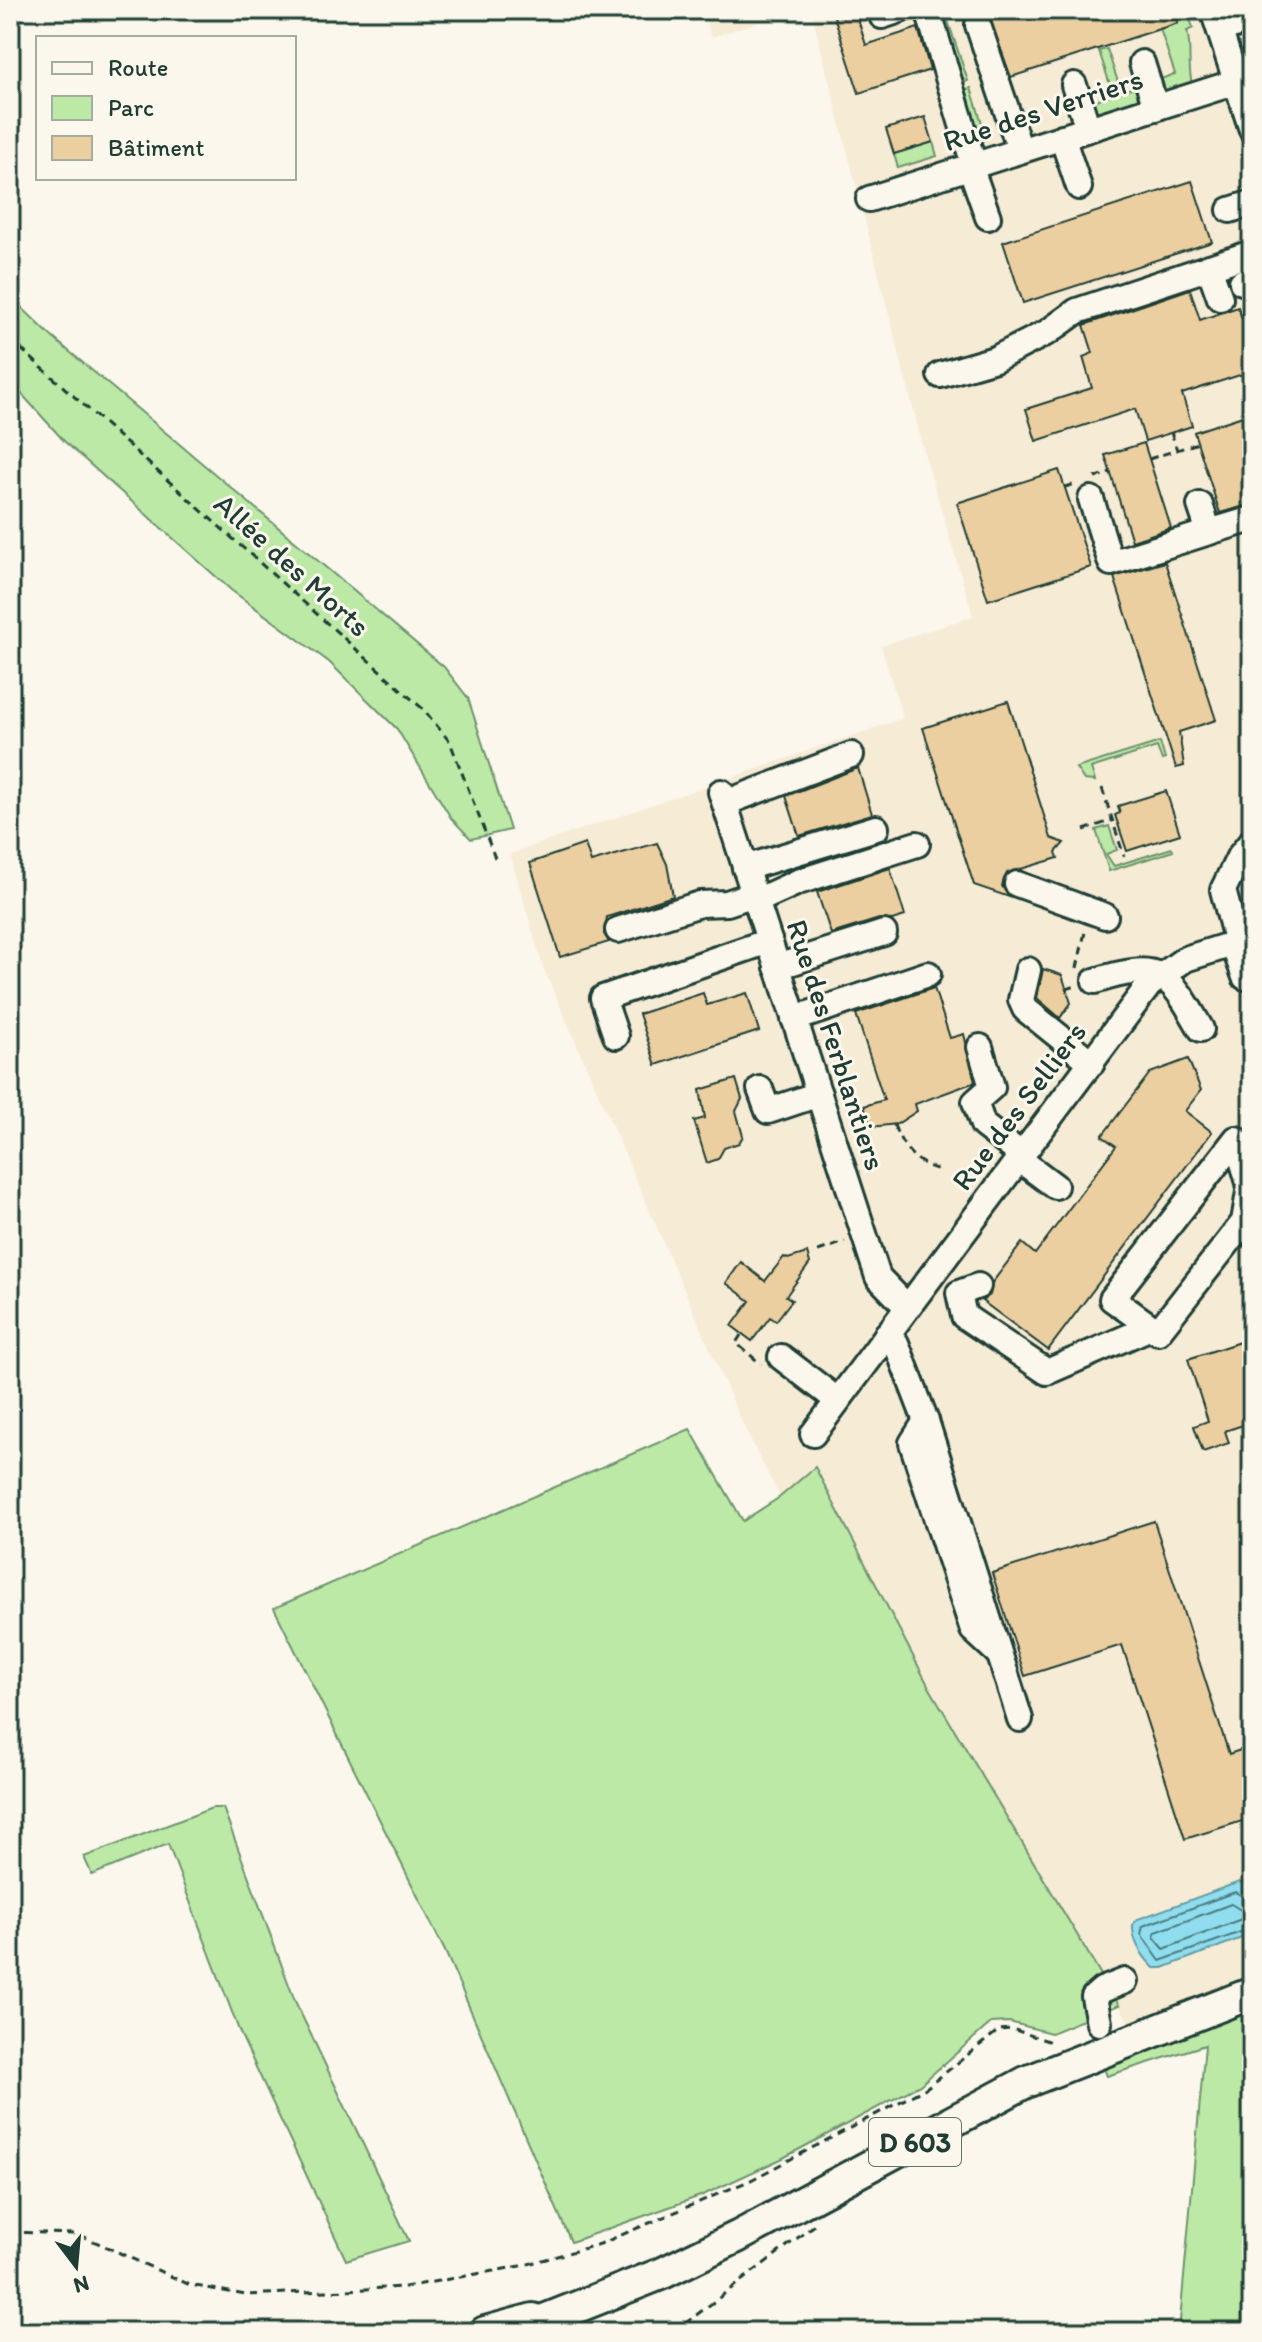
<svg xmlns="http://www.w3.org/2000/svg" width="1262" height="2342" viewBox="0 0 1262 2342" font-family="Itim,sans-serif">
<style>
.built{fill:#f6ebd5}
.green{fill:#bde9a7;stroke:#6e936e;stroke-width:2}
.water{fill:#8fddee;stroke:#629da4;stroke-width:2}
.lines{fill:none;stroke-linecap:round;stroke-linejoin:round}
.shore{stroke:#4c7d7e;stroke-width:2}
.building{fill:#eccfa0;stroke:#1f3d34;stroke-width:2}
.minor-casing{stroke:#1f3d34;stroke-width:30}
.major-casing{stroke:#1f3d34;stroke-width:36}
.path{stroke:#1f3d34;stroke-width:3;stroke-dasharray:8 6;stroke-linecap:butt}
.minor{stroke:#fbf7ec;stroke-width:24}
.major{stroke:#fbf7ec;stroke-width:30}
.labels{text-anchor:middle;stroke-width:6;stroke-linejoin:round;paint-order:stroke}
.shield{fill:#fbf7ec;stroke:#61756b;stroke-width:2}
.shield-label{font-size:28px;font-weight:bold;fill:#1f3d34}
.street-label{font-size:30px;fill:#1f3d34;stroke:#fbf7ec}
</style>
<rect width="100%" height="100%" fill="#fbf7ec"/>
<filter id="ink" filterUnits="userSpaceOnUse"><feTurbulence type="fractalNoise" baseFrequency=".0125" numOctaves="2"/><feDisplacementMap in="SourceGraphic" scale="16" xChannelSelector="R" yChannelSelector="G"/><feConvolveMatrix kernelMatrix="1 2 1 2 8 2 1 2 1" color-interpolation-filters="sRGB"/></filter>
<g filter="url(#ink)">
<g class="built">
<path d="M703,10H797L711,37Z"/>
<path d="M811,10H1252V1980L1130,2024L929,1687L816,1467L780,1497L745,1429L543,967L510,854L903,718L881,646L973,616L925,455Z"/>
</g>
<g class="green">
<path d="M1174,10H1187L1193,28L1187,31C1192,49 1187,66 1192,84L1160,94L1155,81L1175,74L1160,29L1178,23Z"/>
<path d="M946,15L968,81L960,84L938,17Z"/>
<path d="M1107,49L1121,91L1142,85L1147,98L1093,115L1087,103L1113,94L1099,51Z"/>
<path d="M971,88L987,139L979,142L963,90Z"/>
<path d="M933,142L937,156L898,168L894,154Z"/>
<path d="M10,296L51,336L444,667L468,698L510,830L471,839L451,818L397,729L329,662L231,590L65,442L10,381Z"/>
<path d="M1160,742L1165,759L1162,760L1157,747L1091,768L1095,781L1084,780L1076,768Z"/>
<path d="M1109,826L1117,850L1106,854L1114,866L1172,848L1173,851L1109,871L1096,830Z"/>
<path d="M690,1429L743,1521L780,1497L815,1467L929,1687L1119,2005L1051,2033L1009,2022L991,2023L920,2085L781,2159L703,2195L571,2242L445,1951L274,1608Z"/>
<path d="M212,1808H223L295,2001L409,2241L346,2260L240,2033L168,1844L92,1875L84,1857Z"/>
<path d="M1252,1980V2332H1179L1205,2045L1107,2076L1091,2037Z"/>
</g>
<path class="water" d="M1239,1882L1245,1885L1252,1904V1934L1163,1968H1154C1142,1956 1132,1941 1133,1924L1138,1919Z"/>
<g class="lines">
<g class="shore">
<path d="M1252,1902L1235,1892L1143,1926L1141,1934L1160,1961L1252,1928"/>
<path d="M1231,1904L1244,1912V1918L1164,1949L1154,1937L1156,1932Z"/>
</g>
</g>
<g class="building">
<path d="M832,10H855L866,45L918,28L930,70L859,93Z"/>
<path d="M962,10H1174L1178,23L1011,77L988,14L974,11L965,19Z"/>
<path d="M925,117L933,142L894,154L886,129Z"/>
<path d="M1192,181L1212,242L1023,303L1003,242Z"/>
<path d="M1190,289L1200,320L1238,307L1252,349V371L1182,394L1192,426L1145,441L1135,409L1036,441L1026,409L1092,388L1083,357L1093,353L1084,325Z"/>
<path d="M1252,413V504L1220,513L1194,432Z"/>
<path d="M1144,443L1171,528L1132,541L1105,455Z"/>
<path d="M1059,470L1091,567L988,600L957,503Z"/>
<path d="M1165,562L1216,720L1179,732L1184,766L1176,768L1114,577Z"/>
<path d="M1008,701L1051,838L1064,843L1056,852L1058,858L1007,873L1002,886L1009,897L974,885L923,728Z"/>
<path d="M858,768L872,814L799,836L786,796Z"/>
<path d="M1166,791L1180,834L1127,851L1115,815L1120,813L1118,806Z"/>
<path d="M657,843L667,864L673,896L607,917L604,934L609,942L560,957L530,863L585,844L591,862Z"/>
<path d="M890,868L905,916L892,920L879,919L831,934L817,892Z"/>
<path d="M1043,969L1062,975L1071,1003L1060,1018L1037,998Z"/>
<path d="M934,988L950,1038L964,1034L975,1082L915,1104L917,1111L897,1124L871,1127L864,1106L884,1100L856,1014Z"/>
<path d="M703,993L707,1005L747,993L759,1031L656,1065L639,1014Z"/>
<path d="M1188,1059L1201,1090L1185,1111L1212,1132L1048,1350L982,1301L990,1295L992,1283L1022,1243L1035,1254L1116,1146L1102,1136L1150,1073Z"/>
<path d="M736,1079L742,1099L736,1111L743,1136L739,1143L724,1148L718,1159L707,1163L694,1121L705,1118L700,1090Z"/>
<path d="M807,1253L810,1263L786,1296L792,1300L776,1321L770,1317L752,1341L732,1326L750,1301L726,1283L741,1262L765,1281L784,1257L788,1259Z"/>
<path d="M1252,1338V1422L1225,1431L1229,1443L1203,1452L1194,1426L1208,1421L1188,1359Z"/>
<path d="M1154,1521L1229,1754L1252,1746V1818L1185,1839L1122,1645L1025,1676L992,1573Z"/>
</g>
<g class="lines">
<defs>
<g id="minor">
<path d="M928,10L974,165"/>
<path d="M1213,10L1252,130"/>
<path d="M882,16L900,10"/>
<path d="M978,25L1020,150"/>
<path d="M1220,30L1252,19"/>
<path d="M1142,63L1156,108"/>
<path d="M1074,85L1088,129"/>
<path d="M1062,137L1079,187"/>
<path d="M970,166L988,217"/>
<path d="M869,199L1236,82"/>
<path d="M1230,210L1252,203"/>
<path d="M1209,267L1220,298"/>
<path d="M1242,282L1252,279"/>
<path d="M940,375L995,359L1048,332L1077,311L1252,253"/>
<path d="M1091,499L1111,563L1209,532"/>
<path d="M1200,505L1209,532L1252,519"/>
<path d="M721,792L878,1277L907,1307"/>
<path d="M725,803L851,755"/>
<path d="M745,868L876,828"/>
<path d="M1017,884L1105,916"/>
<path d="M756,901L798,882L917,844"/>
<path d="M618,930L700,904L727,903L754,894"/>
<path d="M1237,943L1223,890L1239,857L1252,841"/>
<path d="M1233,944L1245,977L1252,975"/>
<path d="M777,967L884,933"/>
<path d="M1028,970L1021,1000L1025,1009L1092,1063"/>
<path d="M1095,981C1160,960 1169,972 1201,1029"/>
<path d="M794,1019L928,974"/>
<path d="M616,1036L603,998L769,941"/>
<path d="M980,1047L992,1087L975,1102L983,1125L1022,1155"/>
<path d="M760,1089L768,1111L819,1094"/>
<path d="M1236,1139L1250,1186L1244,1222L1158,1332L1112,1299Z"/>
<path d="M1019,1159L1055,1186"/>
<path d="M978,1286L959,1293L964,1316L1047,1372L1151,1327"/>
<path d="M887,1334L896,1343L926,1421L1020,1719"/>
<path d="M781,1357L837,1400"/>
<path d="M926,1421L912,1443L973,1630L999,1654"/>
<path d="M813,1434L1149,985L1185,959L1252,938"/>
<path d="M1099,2023L1094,1997L1102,1990L1125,1981"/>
</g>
<g id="major">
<path d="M485,2332L533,2319"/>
<path d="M514,2332L663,2273L739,2236L1026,2082L1252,1993"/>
</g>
</defs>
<use href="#minor" class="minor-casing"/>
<use href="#major" class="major-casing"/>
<g class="path">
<path d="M10,339L424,710L450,742L495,858"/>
<path d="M1171,432L1177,450"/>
<path d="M1149,459L1198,443"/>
<path d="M1095,478L1110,472"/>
<path d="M1065,487L1076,484"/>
<path d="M1102,788L1124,856"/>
<path d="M1084,830L1113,820"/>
<path d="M1077,968L1085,932"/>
<path d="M1066,989L1076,986"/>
<path d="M894,1125C902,1147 915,1164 940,1170"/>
<path d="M818,1251L845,1242"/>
<path d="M741,1335L736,1343L761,1364"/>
<path d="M10,2232L78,2234L190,2285L246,2295L405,2287L521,2266L600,2244L751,2180L926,2088L999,2030L1012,2029L1051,2042"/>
<path d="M674,2332L816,2224"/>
</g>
<use href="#minor" class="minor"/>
<use href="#major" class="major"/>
</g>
</g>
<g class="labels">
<rect class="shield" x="869" y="2118" width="92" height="48" rx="6"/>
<g class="shield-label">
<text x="915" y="2152">D 603</text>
</g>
<g class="street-label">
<text transform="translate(1043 110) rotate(-18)" y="10">Rue des Verriers</text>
<text transform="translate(292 565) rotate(42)" y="10">Allée des Morts</text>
<text transform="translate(836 1045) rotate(72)" y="10">Rue des Ferblantiers</text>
<text transform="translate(1019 1106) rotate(-53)" y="10">Rue des Selliers</text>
</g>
</g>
<rect width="1262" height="2342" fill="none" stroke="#fbf7ec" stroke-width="40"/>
<rect x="20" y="20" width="1222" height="2302" fill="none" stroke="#1f3d34" stroke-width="3" filter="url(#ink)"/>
<rect x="36" y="36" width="260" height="144" fill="#fbf7ec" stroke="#a3ada2" stroke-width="2"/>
<rect x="52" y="62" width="40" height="12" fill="#fbf7ec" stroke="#a3ada2" stroke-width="2"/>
<text x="108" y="76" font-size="24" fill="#1f3d34">Route</text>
<rect x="52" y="96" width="40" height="24" fill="#bde9a7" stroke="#a3ada2" stroke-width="2"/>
<text x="108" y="116" font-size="24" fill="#1f3d34">Parc</text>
<rect x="52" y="136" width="40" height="24" fill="#eccfa0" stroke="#a3ada2" stroke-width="2"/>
<text x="108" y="156" font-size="24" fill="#1f3d34">Bâtiment</text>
<g transform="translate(76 2266) rotate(164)" stroke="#fbf7ec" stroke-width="6" paint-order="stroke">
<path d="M0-6L14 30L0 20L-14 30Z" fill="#1f3d34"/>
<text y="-12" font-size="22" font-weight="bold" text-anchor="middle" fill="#1f3d34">N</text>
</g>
</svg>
